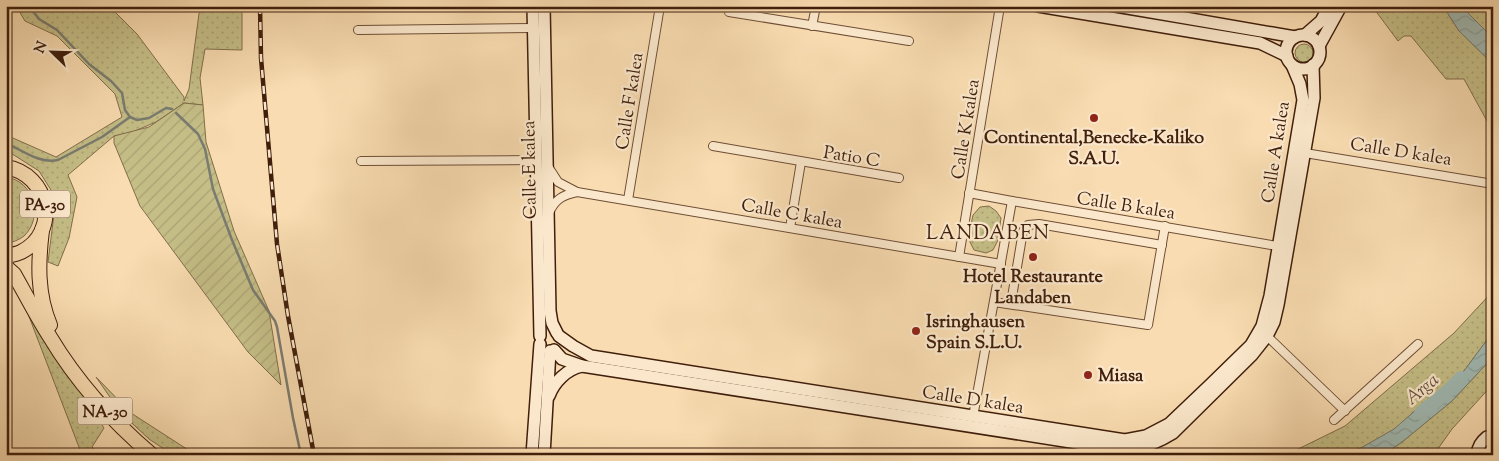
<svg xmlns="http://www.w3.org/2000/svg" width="1499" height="461" viewBox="0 0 1499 461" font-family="'Sorts Mill Goudy',serif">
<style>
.grass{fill:url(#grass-dots);stroke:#826e4a}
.garden{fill:url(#garden-furrows);stroke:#826e4a}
.water{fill:url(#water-waves);stroke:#7a7c71}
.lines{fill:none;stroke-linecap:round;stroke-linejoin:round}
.stream{stroke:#7a7c71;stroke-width:2.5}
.river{stroke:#a0bab4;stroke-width:14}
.street-casing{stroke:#6e4e35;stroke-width:10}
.secondary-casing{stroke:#401f0c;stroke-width:14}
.highway-casing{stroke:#401f0c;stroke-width:16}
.street{stroke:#fbe8cc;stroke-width:8}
.secondary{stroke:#fbe8cc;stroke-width:11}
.highway{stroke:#f9dcb1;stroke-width:14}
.rail-casing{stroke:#401f0c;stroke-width:4.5}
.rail{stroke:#fbe8cc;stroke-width:2.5;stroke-dasharray:8;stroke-linecap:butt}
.poi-dot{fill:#8f2418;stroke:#fbe8cc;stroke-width:2}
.labels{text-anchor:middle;stroke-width:4.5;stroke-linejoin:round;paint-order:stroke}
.shield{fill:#fbe8cc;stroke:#785b46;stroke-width:1}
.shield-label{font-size:16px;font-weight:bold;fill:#401f0c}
.street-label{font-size:18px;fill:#401f0c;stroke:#fbe8cc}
.poi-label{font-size:18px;font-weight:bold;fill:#401f0c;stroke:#fbe8cc}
.water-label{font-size:19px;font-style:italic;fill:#5d4e3e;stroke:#fbe8cc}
.quarter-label{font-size:20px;letter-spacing:1px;fill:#401f0c;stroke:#fbe8cc}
</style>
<defs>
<pattern id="grass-dots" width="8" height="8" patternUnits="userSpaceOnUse" patternTransform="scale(1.25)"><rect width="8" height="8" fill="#c5be87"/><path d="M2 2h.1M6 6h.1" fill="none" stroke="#aaa373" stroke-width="1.8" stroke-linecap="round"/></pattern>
<pattern id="garden-furrows" width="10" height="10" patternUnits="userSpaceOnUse" patternTransform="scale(1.25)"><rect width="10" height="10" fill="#c5be87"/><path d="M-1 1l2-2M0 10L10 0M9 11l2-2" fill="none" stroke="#aaa373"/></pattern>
<pattern id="water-waves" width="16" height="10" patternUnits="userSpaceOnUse" patternTransform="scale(1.25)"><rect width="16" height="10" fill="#a0bab4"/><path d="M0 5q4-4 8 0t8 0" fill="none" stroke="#8b9f9a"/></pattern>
</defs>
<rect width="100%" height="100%" fill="#f9dcb1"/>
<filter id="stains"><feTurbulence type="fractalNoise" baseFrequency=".004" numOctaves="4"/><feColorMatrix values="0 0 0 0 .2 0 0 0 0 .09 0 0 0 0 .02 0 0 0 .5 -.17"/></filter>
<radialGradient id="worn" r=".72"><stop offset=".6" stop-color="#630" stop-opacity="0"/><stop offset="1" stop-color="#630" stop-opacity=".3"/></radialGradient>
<g class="grass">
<path d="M16,6H109L137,34L184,97V101L189,89L200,6H242V50L205,49L200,78L203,105L184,103L156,122L130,133L114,136L68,175L77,197L69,238L58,266L48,262L56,198L39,171L6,150V135L56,157L122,117L115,94L57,36L25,21Z"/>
<path d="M1372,6H1443L1459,31L1493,64V132L1464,79H1446L1411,36H1404L1398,41Z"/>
<path d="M1461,6H1493V38L1461,7Z"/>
<circle cx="1304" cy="53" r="9"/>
<path d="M6,177C34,181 44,217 24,236C19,240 13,242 6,244Z"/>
<path d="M989,206L996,211L1001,218L998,240L993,250L986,253L974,250L968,238L973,215L980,207Z"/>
<path d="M1493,291V328L1487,340L1443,399L1417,409L1395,429L1361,448L1340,455H1286L1345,426L1454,333Z"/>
<path d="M25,306L104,428L92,447L100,455H82Z"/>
<path d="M1493,357V384L1452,429L1435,453L1438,455H1383L1402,442L1452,401Z"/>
<path d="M96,377L131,413L196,455H173L149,439L121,413Z"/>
</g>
<path class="garden" d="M184,103L203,105L206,142L234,231L269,311L281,385L248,352L140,206L114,143V136L149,127Z"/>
<g class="water">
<path d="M1443,6H1461L1493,38V64L1459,31Z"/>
<path d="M1493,328V357L1452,401L1402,442L1383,455H1340L1361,448L1394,429L1417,409L1443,399L1487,340Z"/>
</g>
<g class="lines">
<g class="stream">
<path d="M29,6L39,19L57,30L89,64L111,81L122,93L125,110L130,117L137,120L149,118L166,108L172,109"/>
<path d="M176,113L198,134L205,149L213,189L232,240L253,290L275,321L277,327L293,418L301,455"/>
<path d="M6,143C22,150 39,164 58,160L102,137L130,117"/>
</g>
<path class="river" d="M1421,413L1447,392L1461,378"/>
<defs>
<g id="street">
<path d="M729,12L909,41"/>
<path d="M812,26L816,6"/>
<path d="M358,30L533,28"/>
<path d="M713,146L899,178"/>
<path d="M1305,153L1493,184"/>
<path d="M361,161L536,160"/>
<path d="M549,168L558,182L577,192L1001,264"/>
<path d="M969,193L1012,201L1277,246"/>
<path d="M628,200L660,6"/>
<path d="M549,213C555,199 563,195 577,192"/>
<path d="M790,228L801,162"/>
<path d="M959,257L1000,6"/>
<path d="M994,302L1148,325L1165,226"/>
<path d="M1011,303L1023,231L1028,225L1039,224L1162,245"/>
<path d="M1267,336L1345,411"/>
<path d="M973,417L1012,201"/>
<path d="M1334,420L1418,344"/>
</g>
<g id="secondary">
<path d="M533,6L540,336"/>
<path d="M544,6L550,311L552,323L557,333"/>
<path d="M1038,6L1260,43L1287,56"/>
<path d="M1116,6L1295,37"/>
<path d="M1305,35L1321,21L1329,6"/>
<circle cx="1303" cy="52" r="17"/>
<path d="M1319,46L1341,6"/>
<path d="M559,336L573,346L591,356L1125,440L1146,436L1169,424L1211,384L1251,345L1262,326L1270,296L1303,100L1300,84L1292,65"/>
<path d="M554,350L562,359L582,366L1090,445C1125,450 1141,453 1173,433L1252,355L1267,336L1274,322L1278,305L1314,98L1313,65"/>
<path d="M549,396C554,382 567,369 582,366"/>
<path d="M532,455L540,344"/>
<path d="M544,455L550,351"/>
<path d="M1477,455C1478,446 1481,442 1487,437L1493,438"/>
</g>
<g id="highway">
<path d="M6,167C49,174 61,232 21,252C17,254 11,255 6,256"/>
<path d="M42,230C38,263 37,294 50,325"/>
<path d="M6,267L14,274C26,295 37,317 50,337C77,382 112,421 152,455"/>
</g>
</defs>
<use href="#street" class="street-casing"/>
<use href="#secondary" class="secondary-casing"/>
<use href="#highway" class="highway-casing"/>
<use href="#street" class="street"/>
<use href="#secondary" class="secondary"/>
<use href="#highway" class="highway"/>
<defs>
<path id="rail" d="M260,6L261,58L277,244L288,316L314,455"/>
</defs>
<use href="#rail" class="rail-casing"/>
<use href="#rail" class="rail"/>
</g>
<g class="poi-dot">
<circle cx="1094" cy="118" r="5"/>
<circle cx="1033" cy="257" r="5"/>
<circle cx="916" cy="331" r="5"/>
<circle cx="1088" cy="375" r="5"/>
</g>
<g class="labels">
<g class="shield">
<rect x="20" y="190.5" width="50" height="27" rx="4"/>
<rect x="77.5" y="397.5" width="55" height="27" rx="4"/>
</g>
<g class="shield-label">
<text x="45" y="210">PA-30</text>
<text x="105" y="417">NA-30</text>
</g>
<g class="street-label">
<text transform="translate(629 101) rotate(-81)" y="6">Calle F kalea</text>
<text transform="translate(965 129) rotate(-81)" y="6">Calle K kalea</text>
<text transform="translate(1401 151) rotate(9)" y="6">Calle D kalea</text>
<text transform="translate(1275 152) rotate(-81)" y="6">Calle A kalea</text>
<text transform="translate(852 156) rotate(9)" y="6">Patio C</text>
<text transform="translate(529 170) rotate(-91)" y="6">Calle E kalea</text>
<text transform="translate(1126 205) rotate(9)" y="6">Calle B kalea</text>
<text transform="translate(792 213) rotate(10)" y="6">Calle C kalea</text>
<text transform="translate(973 399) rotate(9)" y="6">Calle D kalea</text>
</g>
<g class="poi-label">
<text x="1094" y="143">Continental,Benecke-Kaliko<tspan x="1094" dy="21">S.A.U.</tspan></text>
<text x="1033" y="282">Hotel Restaurante<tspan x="1033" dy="21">Landaben</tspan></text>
<text x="926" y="327" text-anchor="start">Isringhausen<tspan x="926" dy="21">Spain S.L.U.</tspan></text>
<text x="1098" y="381" text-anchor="start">Miasa</text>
</g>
<g class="water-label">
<text transform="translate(1421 388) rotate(-40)" y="7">Arga</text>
</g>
<g class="quarter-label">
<text x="988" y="239">LANDABEN</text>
</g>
</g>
<rect width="1499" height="461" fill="none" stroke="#f9dcb1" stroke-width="25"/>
<rect x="8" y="8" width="1484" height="446" fill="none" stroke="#401f0c" stroke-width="2.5"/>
<rect x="12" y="12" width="1474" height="436" fill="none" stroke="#401f0c"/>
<g transform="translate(52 52) rotate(293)" stroke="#fbe8cc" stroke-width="4" paint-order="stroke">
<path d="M0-4L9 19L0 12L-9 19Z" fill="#401f0c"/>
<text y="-8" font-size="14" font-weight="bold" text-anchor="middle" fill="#401f0c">N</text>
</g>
<rect width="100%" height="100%" filter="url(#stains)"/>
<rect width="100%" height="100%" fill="url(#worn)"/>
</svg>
